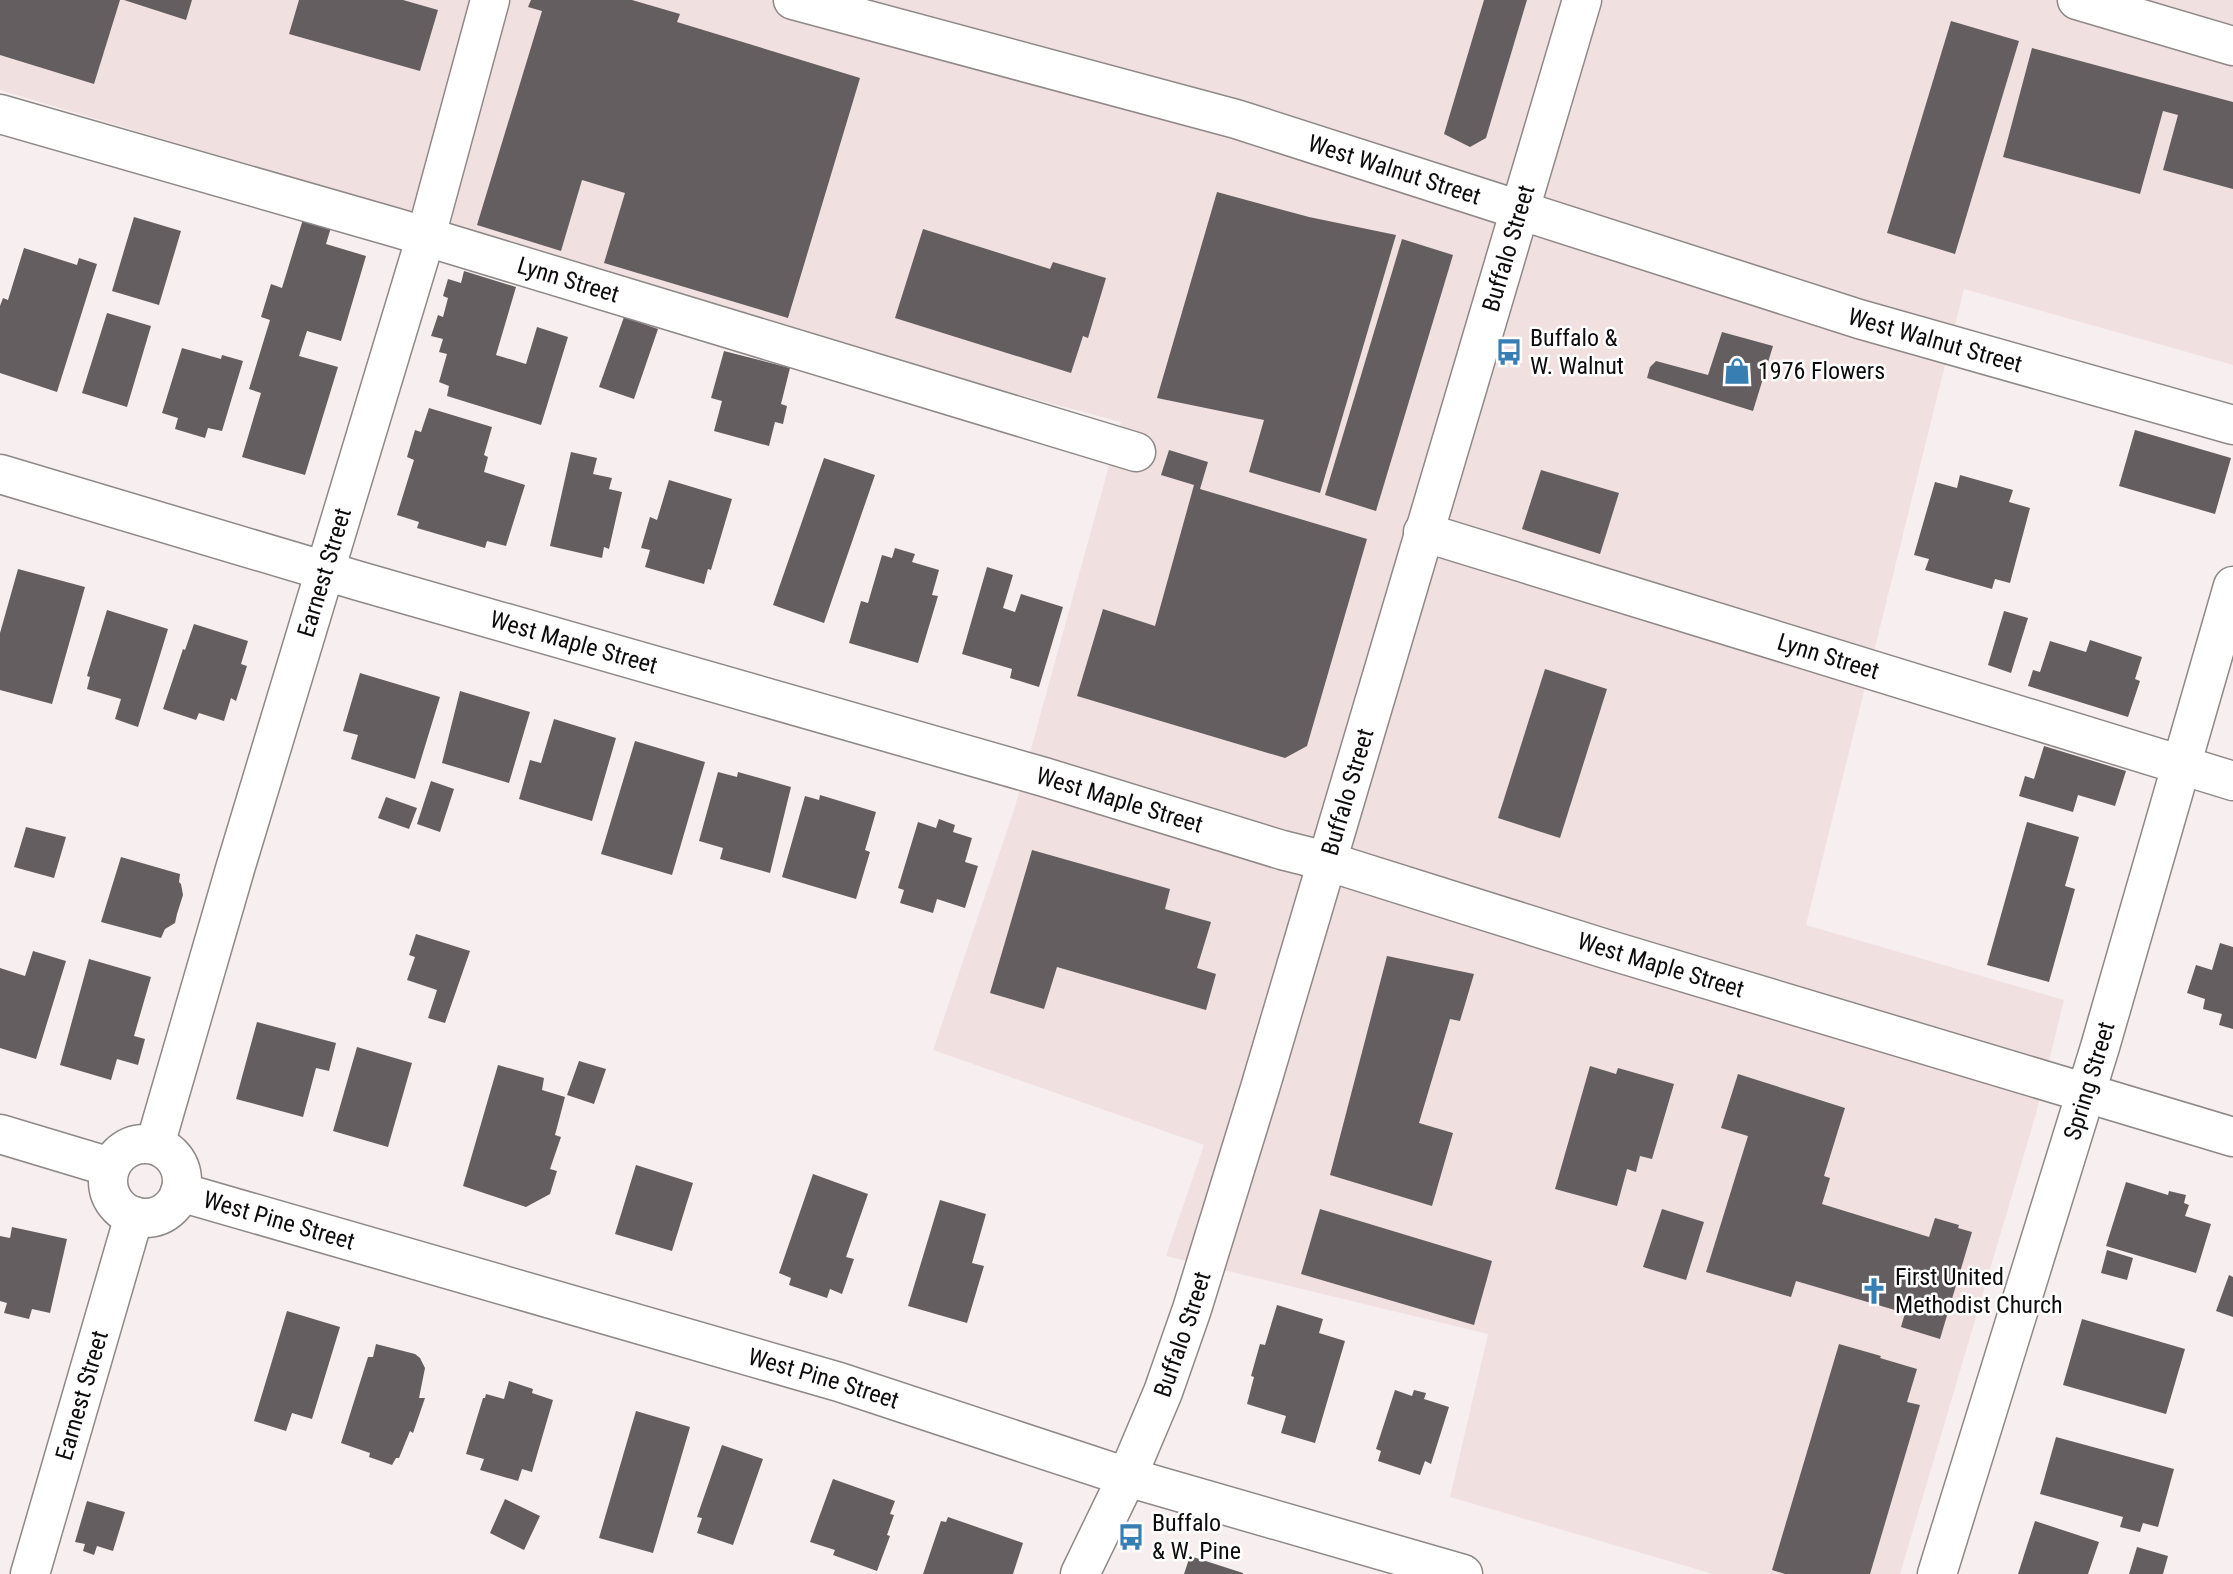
<svg xmlns="http://www.w3.org/2000/svg" width="2233" height="1574" viewBox="0 0 2233 1574" font-family="'Roboto Condensed',sans-serif">
<style>
.built{fill:#f1e0e0}
.building{fill:#645e60}
.lines{fill:none;stroke-linecap:round;stroke-linejoin:round}
.minor-casing{stroke:#8f8888;stroke-width:41}
.minor{stroke:#fff;stroke-width:38}
.labels{text-anchor:middle;stroke-width:5;stroke-linejoin:round;paint-order:stroke}
.street-label{font-size:24px;fill:#0d0b0b;stroke:#fff}
.poi-label{font-size:24px;fill:#0d0b0b;stroke:#fff;text-anchor:start}
</style>
<rect width="100%" height="100%" fill="#f7efef"/>
<path class="built" d="M0,0H2233V365L1964,289L1806,925L2064,1000L2036,1114L1900,1574H1713L1450,1497L1488,1334L1166,1256L1204,1145L933,1050L1015,807L1121,422L960,379L0,90Z"/>
<g class="building">
<path d="M0,0H120L94,84L0,55Z"/>
<path d="M124,0H192L186,20Z"/>
<path d="M299,0H403L438,10L420,71L289,34Z"/>
<path d="M531,0H632L680,14L677,22L860,78L788,318L604,263L625,193L582,180L561,251L477,225L542,11L528,7Z"/>
<path d="M1484,0H1527L1486,138L1470,147L1444,134Z"/>
<path d="M1951,21L2019,41L1955,254L1887,233Z"/>
<path d="M2032,48L2233,102V189L2163,170L2178,115L2163,111L2140,194L2003,157Z"/>
<path d="M1217,192L1309,217L1396,235L1320,493L1249,472L1264,420L1157,398Z"/>
<path d="M304,216L332,224L326,244L366,256L341,341L307,331L299,356L338,367L305,475L242,457L261,393L249,389L270,320L261,317L271,284L282,288Z"/>
<path d="M134,217L181,231L159,305L112,291Z"/>
<path d="M923,229L1050,269L1053,262L1106,278L1088,338L1083,336L1071,373L895,318Z"/>
<path d="M1402,239L1453,255L1376,511L1325,495Z"/>
<path d="M24,248L77,265L79,258L97,264L57,392L0,373V306L3,298L8,300Z"/>
<path d="M464,271L516,287L496,355L526,364L537,327L568,337L541,425L447,396L449,386L439,382L447,354L439,352L443,339L431,336L438,315L443,317L448,298L443,296L448,279L461,283Z"/>
<path d="M107,313L151,326L127,407L82,393Z"/>
<path d="M624,317L658,329L634,399L599,387Z"/>
<path d="M1722,332L1773,346L1753,411L1647,378L1650,367L1656,361L1708,375Z"/>
<path d="M182,348L221,359L222,355L243,361L222,431L208,428L205,438L175,429L178,418L162,413Z"/>
<path d="M724,351L790,368L781,404L787,406L783,424L775,422L769,446L714,431L722,401L711,398Z"/>
<path d="M429,408L492,427L484,455L488,457L484,472L525,485L506,546L487,541L485,548L417,528L419,522L397,515L414,460L407,457L415,430L421,432Z"/>
<path d="M2135,430L2231,458L2215,514L2119,486Z"/>
<path d="M1169,450L1208,462L1200,489L1367,539L1307,746L1285,758L1077,696L1103,609L1155,626L1194,485L1161,475Z"/>
<path d="M571,452L597,458L593,474L612,478L609,489L622,492L609,549L604,547L602,558L550,546Z"/>
<path d="M824,458L875,475L824,623L773,605Z"/>
<path d="M1541,470L1619,493L1600,554L1522,529Z"/>
<path d="M1960,475L2013,490L2009,502L2030,508L2010,583L1995,579L1992,589L1925,570L1929,559L1914,555L1935,482L1957,488Z"/>
<path d="M669,480L732,499L711,570L708,569L704,584L645,567L650,550L641,548L650,517L657,520Z"/>
<path d="M895,548L915,554L912,562L939,570L932,595L938,596L918,663L849,643L861,601L868,603L882,555L892,558Z"/>
<path d="M987,567L1013,575L1003,608L1015,612L1021,594L1063,607L1039,687L1010,678L1012,669L962,654Z"/>
<path d="M18,569L85,587L52,704L0,690V633Z"/>
<path d="M107,610L168,629L138,727L115,719L121,699L87,689L90,677L87,676Z"/>
<path d="M2004,611L2028,618L2011,673L1988,665Z"/>
<path d="M194,624L248,641L241,664L247,666L236,701L231,698L224,721L199,713L196,720L163,709L183,649L185,650Z"/>
<path d="M2090,640L2142,657L2135,679L2140,681L2128,717L2028,686L2033,670L2040,672L2050,641L2086,652Z"/>
<path d="M1545,669L1607,689L1560,838L1498,818Z"/>
<path d="M360,673L440,697L415,779L351,759L358,735L343,731Z"/>
<path d="M460,691L530,712L509,783L442,763Z"/>
<path d="M554,719L616,738L592,821L519,799L530,760L541,763Z"/>
<path d="M635,741L705,762L672,875L601,854Z"/>
<path d="M2044,746L2126,771L2115,806L2078,795L2073,812L2019,796L2025,776L2034,779Z"/>
<path d="M718,772L737,777L738,772L791,787L770,873L720,859L723,848L699,841Z"/>
<path d="M431,781L454,789L440,832L417,824Z"/>
<path d="M820,795L876,812L865,850L870,852L856,899L782,877L805,796L819,800Z"/>
<path d="M386,797L417,808L409,829L378,818Z"/>
<path d="M939,819L955,825L953,832L972,838L965,862L978,866L965,908L937,899L933,913L900,903L904,890L898,888L918,822L936,828Z"/>
<path d="M2027,822L2079,837L2065,886L2075,889L2049,982L1987,965Z"/>
<path d="M26,827L66,837L54,878L14,867Z"/>
<path d="M1032,850L1170,889L1165,909L1211,922L1197,968L1216,974L1206,1010L1057,967L1044,1009L990,993Z"/>
<path d="M121,857L180,874L179,882L181,884L183,895L177,914L175,923L165,929L161,938L101,922Z"/>
<path d="M416,934L470,951L445,1023L428,1018L437,990L407,980L415,957L409,955Z"/>
<path d="M2220,943L2233,947V1029L2219,1025L2222,1014L2203,1009L2205,999L2187,993L2196,965L2212,970Z"/>
<path d="M33,951L66,961L36,1059L0,1048V968L25,976Z"/>
<path d="M1387,956L1474,974L1460,1021L1450,1019L1419,1123L1453,1133L1432,1206L1330,1175Z"/>
<path d="M89,959L151,977L134,1036L145,1039L138,1065L117,1059L111,1080L60,1065Z"/>
<path d="M257,1022L336,1043L329,1071L316,1068L303,1117L236,1099Z"/>
<path d="M357,1047L412,1063L388,1147L333,1131Z"/>
<path d="M579,1061L606,1069L594,1104L567,1095Z"/>
<path d="M498,1065L544,1078L542,1090L565,1097L555,1135L561,1137L550,1169L557,1171L550,1194L526,1207L463,1186Z"/>
<path d="M1590,1066L1616,1074L1618,1068L1674,1084L1652,1159L1640,1156L1636,1172L1627,1169L1617,1206L1555,1189Z"/>
<path d="M1738,1074L1845,1108L1824,1176L1830,1178L1822,1204L1929,1237L1935,1218L1959,1225L1958,1228L1972,1232L1940,1339L1901,1327L1905,1313L1796,1281L1791,1297L1706,1272L1748,1136L1721,1128Z"/>
<path d="M636,1165L693,1183L672,1251L615,1234Z"/>
<path d="M813,1174L868,1194L846,1257L854,1259L842,1294L830,1289L827,1298L789,1285L791,1278L779,1273Z"/>
<path d="M2126,1182L2168,1195L2169,1191L2186,1195L2184,1203L2189,1205L2185,1216L2211,1224L2196,1273L2106,1246Z"/>
<path d="M940,1200L986,1214L972,1263L984,1266L967,1323L908,1306Z"/>
<path d="M1320,1209L1492,1261L1474,1325L1301,1274Z"/>
<path d="M1662,1209L1704,1222L1686,1280L1643,1267Z"/>
<path d="M12,1227L67,1239L50,1313L32,1309L29,1319L4,1313L7,1303L0,1301V1236L10,1238Z"/>
<path d="M2107,1250L2133,1258L2127,1280L2101,1273Z"/>
<path d="M2229,1275L2233,1277V1317L2216,1311Z"/>
<path d="M1277,1305L1323,1319L1319,1333L1345,1341L1315,1443L1281,1433L1286,1416L1247,1404L1254,1377L1251,1376L1260,1344L1265,1345Z"/>
<path d="M287,1311L340,1327L312,1419L292,1413L286,1431L254,1421Z"/>
<path d="M2082,1319L2185,1349L2166,1414L2063,1385Z"/>
<path d="M376,1344L415,1354L420,1358L425,1368L419,1398H425L413,1433L410,1431L399,1458H396L392,1465L369,1457L370,1453L341,1443L368,1357H373Z"/>
<path d="M1839,1344L1881,1356L1880,1358L1917,1369L1907,1402L1920,1405L1870,1574H1785L1772,1570Z"/>
<path d="M509,1381L533,1389L532,1393L553,1400L532,1472L522,1469L518,1481L480,1470L484,1459L466,1454L483,1398H485L486,1394L504,1399Z"/>
<path d="M1395,1390L1412,1396L1414,1390L1426,1393L1424,1399L1449,1407L1431,1464L1425,1461L1420,1475L1378,1461L1381,1451L1376,1449Z"/>
<path d="M636,1411L690,1427L653,1553L599,1538Z"/>
<path d="M2056,1437L2174,1469L2158,1527L2143,1523L2140,1532L2120,1527L2123,1517L2040,1494Z"/>
<path d="M722,1445L763,1459L733,1545L697,1533L702,1518L697,1517Z"/>
<path d="M833,1479L895,1501L890,1514L894,1515L887,1535L890,1536L877,1571L833,1555L835,1550L810,1542Z"/>
<path d="M505,1499L540,1516L524,1550L490,1533Z"/>
<path d="M87,1501L125,1512L113,1551L97,1546L94,1555L83,1551L85,1544L75,1542Z"/>
<path d="M948,1517L1023,1543L1013,1574H923L941,1521L946,1522Z"/>
<path d="M2035,1521L2099,1542L2088,1574H2018Z"/>
<path d="M2137,1547L2168,1556L2163,1574H2129Z"/>
<path d="M1190,1556L1243,1573V1574H1184Z"/>
</g>
<g class="lines">
<defs>
<g id="minor">
<path id="s1" d="M793,0L1236,119L1859,319L2233,425"/>
<path d="M2077,0L2233,46"/>
<path id="s2" d="M0,114L397,228L1136,452"/>
<path id="s3" d="M0,474L359,581L1044,777L1282,850L1326,861L1606,949L2233,1137"/>
<path id="s4" d="M1423,532L2233,781"/>
<path d="M0,1134L110,1167"/>
<circle cx="145" cy="1181" r="37"/>
<path id="s5" d="M155,1145L235,869L426,236L490,0"/>
<path id="s6" d="M180,1192L839,1382L1127,1477L1463,1574"/>
<path id="s7" d="M30,1574L134,1216"/>
<path id="s8" d="M1080,1574L1127,1477L1163,1392L1192,1309L1260,1088L1582,0"/>
<path id="s9" d="M1937,1574L2100,1047L2233,586"/>
</g>
</defs>
<use href="#minor" class="minor-casing"/>
<use href="#minor" class="minor"/>
</g>
<defs>
<symbol id="bus-bare" viewBox="-9 -9 18 18"><path d="M-5-6H5V4H4V6H2V4H-2V6H-4V4H-5ZM-3.5-4V0h7V-4ZM-3.5 1.2v1.5H-2V1.2ZM2 1.2v1.5H3.5V1.2Z" fill="#377eb3" stroke="#fff" stroke-width="2.5" paint-order="stroke"/></symbol>
<symbol id="shop-bare" viewBox="-9 -9 18 18"><path d="M-5-2.5h2.3a2.7 3.5 0 0 1 5.4 0H5L5.5 6h-11ZM-1.5-2.5h3a1.5 2.3 0 0 0-3 0Z" fill="#377eb3" stroke="#fff" stroke-width="2.5" paint-order="stroke"/></symbol>
<symbol id="church-bare" viewBox="-9 -9 18 18"><path d="M-1.2-6h2.4v3.5h3.3v2.4h-3.3V6h-2.4V-.1h-3.3v-2.4h3.3Z" fill="#377eb3" stroke="#fff" stroke-width="2.5" paint-order="stroke"/></symbol>
</defs>
<g fill-rule="evenodd">
<use href="#bus-bare" x="1490" y="333" width="38" height="38"/>
<use href="#shop-bare" x="1718" y="352" width="38" height="38"/>
<use href="#church-bare" x="1855" y="1272" width="38" height="38"/>
<use href="#bus-bare" x="1112" y="1518" width="38" height="38"/>
</g>
<g class="labels">
<g class="street-label">
<text dy="8" stroke="none"><textPath href="#s1" startOffset="625">West Walnut Street</textPath></text>
<text dy="8" stroke="none"><textPath href="#s8" startOffset="1395">Buffalo Street</textPath></text>
<text dy="8" stroke="none"><textPath href="#s2" startOffset="592">Lynn Street</textPath></text>
<text dy="8" stroke="none"><textPath href="#s1" startOffset="1192">West Walnut Street</textPath></text>
<text dy="8" stroke="none"><textPath href="#s5" startOffset="597">Earnest Street</textPath></text>
<text dy="8" stroke="none"><textPath href="#s3" startOffset="598">West Maple Street</textPath></text>
<text dy="8" stroke="none"><textPath href="#s4" startOffset="424">Lynn Street</textPath></text>
<text dy="8" stroke="none"><textPath href="#s8" startOffset="828">Buffalo Street</textPath></text>
<text dy="8" stroke="none"><textPath href="#s3" startOffset="1166">West Maple Street</textPath></text>
<text dy="8" stroke="none"><textPath href="#s3" startOffset="1732">West Maple Street</textPath></text>
<text dy="8" stroke="none"><textPath href="#s9" startOffset="516">Spring Street</textPath></text>
<text dy="8" stroke="none"><textPath href="#s6" startOffset="103">West Pine Street</textPath></text>
<text dy="8" stroke="none"><textPath href="#s8" startOffset="261">Buffalo Street</textPath></text>
<text dy="8" stroke="none"><textPath href="#s6" startOffset="670">West Pine Street</textPath></text>
<text dy="8" stroke="none"><textPath href="#s7" startOffset="186">Earnest Street</textPath></text>
</g>
<g class="poi-label">
<text x="1530" y="346">Buffalo &amp;<tspan x="1530" dy="28">W. Walnut</tspan></text>
<text x="1758" y="379">1976 Flowers</text>
<text x="1895" y="1285">First United<tspan x="1895" dy="28">Methodist Church</tspan></text>
<text x="1152" y="1531">Buffalo<tspan x="1152" dy="28">&amp; W. Pine</tspan></text>
</g>
</g>
</svg>
